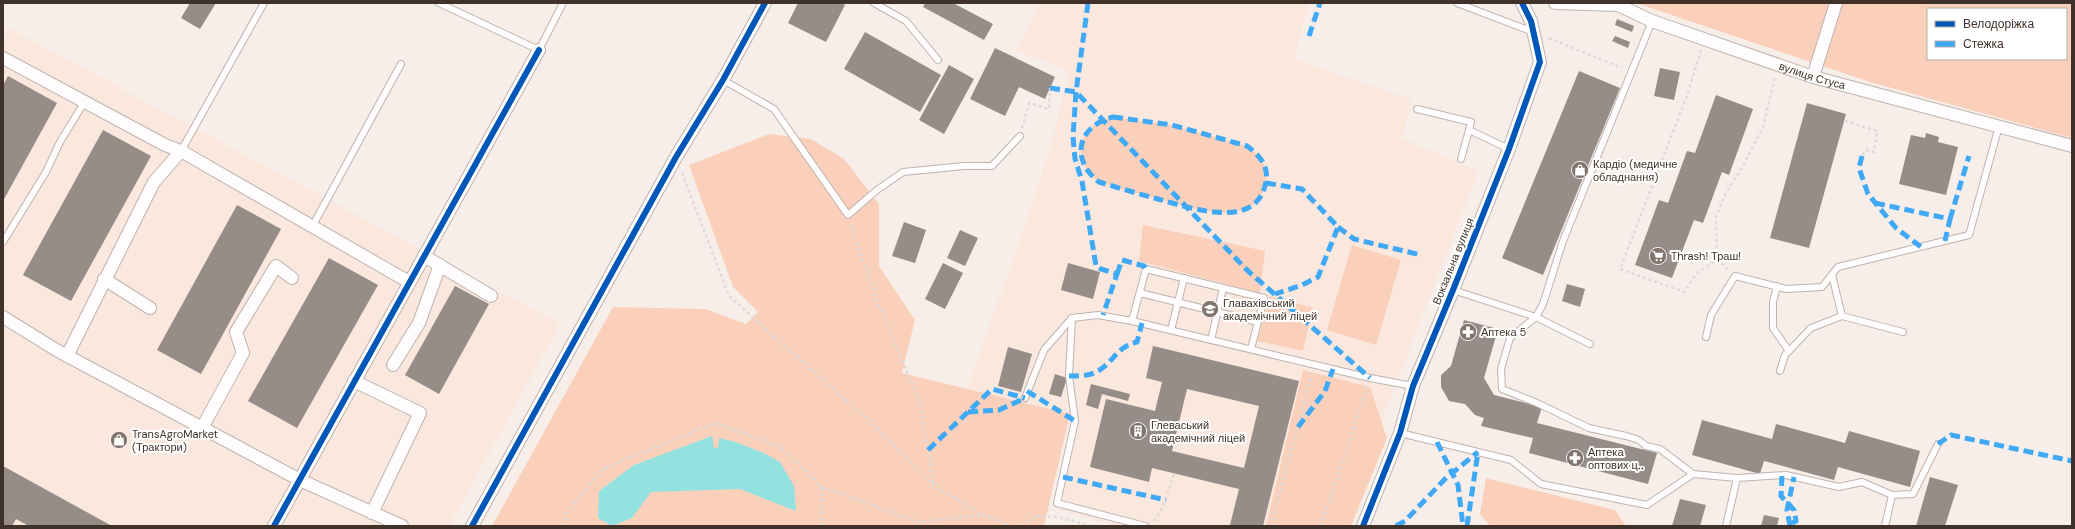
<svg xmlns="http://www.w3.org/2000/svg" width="2075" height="529" viewBox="0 0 2075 529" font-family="'DM Sans',sans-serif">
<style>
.built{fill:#fae7dd}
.green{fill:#fad0bb;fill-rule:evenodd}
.water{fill:#93e2e0}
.building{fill:#968c88;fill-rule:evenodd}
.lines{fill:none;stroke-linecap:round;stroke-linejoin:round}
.lane-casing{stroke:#beb4af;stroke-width:8}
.street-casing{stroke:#beb4af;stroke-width:14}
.path{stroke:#dedad9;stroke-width:2.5;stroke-dasharray:3 3;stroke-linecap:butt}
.lane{stroke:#fefcfc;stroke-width:6}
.street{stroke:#fefcfc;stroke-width:12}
.quiet{stroke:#3fa9f5;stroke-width:5;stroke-dasharray:10 5;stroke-linecap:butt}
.cycleway-casing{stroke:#fff;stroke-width:8}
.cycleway{stroke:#0057b8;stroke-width:6}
.labels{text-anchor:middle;stroke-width:4;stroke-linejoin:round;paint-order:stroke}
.street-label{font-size:11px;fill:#40322a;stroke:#fff}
.poi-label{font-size:11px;fill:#40322a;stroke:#fff;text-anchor:start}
</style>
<rect width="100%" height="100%" fill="#f7eeea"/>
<g class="built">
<path d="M1040,3H1309L1294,59L1412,100L1402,138L1478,172L1341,526H1115L1055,508L1070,414L967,389L1024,229L1055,131L1069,71L1016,50Z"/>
<path d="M9,28L560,324L449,526H3V40Z"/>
</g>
<g class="green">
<path d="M1636,3H2072V138L1870,82ZM1928,9H2066V59H1928Z"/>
<path d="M1113,117L1172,125L1247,146C1258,154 1269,165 1266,181C1258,232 1191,208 1158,199C1139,194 1119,188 1099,182C1070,160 1077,126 1113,117Z"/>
<path d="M769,134L811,139L844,159L879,204V266L915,320L902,373L1070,414L1044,526H492L613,307L706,309L746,324L758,312L733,287L689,165Z"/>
<path d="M1143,225L1265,251L1260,293L1139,261Z"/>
<path d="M1352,245L1401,260L1376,345L1327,330Z"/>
<path d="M1270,296L1313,308L1303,351L1257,341Z"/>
<path d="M1303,370L1370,387L1387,438L1351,526H1266Z"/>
<path d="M1486,478L1615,510L1626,526H1490L1480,514Z"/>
</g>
<path class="water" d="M712,436L714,448H718L719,438L736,442L766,454L780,462L794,486L796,511L740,489L651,492L632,518L612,526L598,518L599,491L634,465Z"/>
<g class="building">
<path d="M190,3H216L200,29L181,18Z"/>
<path d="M798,3H841L845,5L826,42L788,23Z"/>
<path d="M925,3H953L993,24L984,40L923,7Z"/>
<path d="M1617,19L1634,26L1632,32L1615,25Z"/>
<path d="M865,32L941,75L920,112L844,69Z"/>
<path d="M1615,36L1630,42L1628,48L1612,41Z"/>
<path d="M995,48L1055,77L1045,99L1019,87L1005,116L970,99Z"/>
<path d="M949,65L974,79L944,134L919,120Z"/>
<path d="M1660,68L1680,72L1674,100L1654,96Z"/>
<path d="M1579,71L1620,88L1543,275L1502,258Z"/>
<path d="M8,76L57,103L3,201V85Z"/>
<path d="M1716,95L1753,109L1729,175L1722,172L1703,223L1694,220L1672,278L1635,265L1659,200L1668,203L1687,151L1695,153Z"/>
<path d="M1807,103L1846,114L1809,248L1770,238Z"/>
<path d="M103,130L151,156L71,301L23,275Z"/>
<path d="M1926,133L1939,137L1938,142L1958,147L1946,195L1899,184L1911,135L1925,138Z"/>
<path d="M237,205L281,229L201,374L157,350Z"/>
<path d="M904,222L926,230L915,263L892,256Z"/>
<path d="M960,230L978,238L965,266L947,258Z"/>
<path d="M329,258L378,285L297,428L248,401Z"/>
<path d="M943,263L963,273L945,309L925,299Z"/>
<path d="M1068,263L1100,272L1093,299L1061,290Z"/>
<path d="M1567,284L1585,289L1580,307L1562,301Z"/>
<path d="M455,286L489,304L439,394L405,375Z"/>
<path d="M1464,320L1498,329L1484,378L1494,395L1542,407L1537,423L1657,453L1648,484L1529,453L1533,438L1481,426L1484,418L1475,415L1465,404L1449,401L1441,387V375L1451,366Z"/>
<path d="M1153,346L1299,381L1263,526L1230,525L1239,489L1152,468L1149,482L1090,467L1106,399L1155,411L1162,382L1146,378ZM1187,389L1259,406L1244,468L1172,451Z"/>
<path d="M1008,347L1032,354L1021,392L998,386Z"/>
<path d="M1055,374L1067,378L1061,397L1049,394Z"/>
<path d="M1091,384L1130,394L1128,401L1102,394L1098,409L1086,405Z"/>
<path d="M1702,420L1772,439L1776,424L1845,443L1849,431L1920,451L1910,487L1838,467L1834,480L1764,461L1760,474L1692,455Z"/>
<path d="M3,466L112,526H29L16,519L12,526H3Z"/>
<path d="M1930,477L1958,485L1945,526H1916Z"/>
<path d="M1680,499L1706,505L1700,526H1672Z"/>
<path d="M1764,515L1779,518L1777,526H1761Z"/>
</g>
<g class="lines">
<defs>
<g id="lane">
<path d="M439,3L539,50L563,3"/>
<path d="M874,3L906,21L938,60"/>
<path d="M1457,3L1533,32"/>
<path d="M1652,21L1563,241L1543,304L1536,317L1510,338L1501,369L1502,389L1537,403L1589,428L1626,436L1639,440L1646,446L1660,449L1693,474"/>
<path d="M723,80L774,109L848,215L877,190L903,172L964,166H992L1020,136"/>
<path d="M1417,109L1471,122L1469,130L1509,149"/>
<path d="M181,151L264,3"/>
<path d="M1461,159L1469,130"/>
<path d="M312,227L401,64"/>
<path d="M3,242L46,172L60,142L85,101"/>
<path d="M1832,275L1842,316"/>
<path d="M1777,286L1773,302V328L1789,351"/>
<path d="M1453,290L1536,317L1590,344"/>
<path d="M1140,293L1258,322"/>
<path d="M1132,321L1146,269L1264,298L1251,349"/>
<path d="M1171,330L1184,278"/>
<path d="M1706,337L1711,315L1735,276L1786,289L1822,287L1838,267L1969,235L1999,126"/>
<path d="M1211,340L1223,288"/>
<path d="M1780,371L1785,355L1811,328L1842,316L1903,332"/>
<path d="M1025,398L1044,350L1072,318"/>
<path d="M1400,433L1511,460L1541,484L1647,505L1693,474L1737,478"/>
<path d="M1892,495L1913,494L1938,444"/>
<path d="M1145,526L1057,503L1075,421L1069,376L1072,318L1098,315L1132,321L1370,378L1413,386"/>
<path d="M1726,526L1737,478L1786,475L1839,487L1862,482L1892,495L1885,526"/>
</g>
<g id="street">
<path id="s1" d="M1555,3L1618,5L1652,21L1813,77L2072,146"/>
<path d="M3,58L165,145L181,151L409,282"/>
<path d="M1813,77L1836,3"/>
<path d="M424,256L491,296"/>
<path d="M104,279L150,308"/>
<path d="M3,317L58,351L300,480L402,526"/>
<path d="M67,356L154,182L181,151"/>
<path d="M393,365L419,323L440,265"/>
<path d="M354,381L420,413L372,513"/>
<path d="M202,428L243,353L236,332L276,266L292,278"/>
<path d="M274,526L539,50"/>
<path d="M472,526L676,157L723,80L765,3"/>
<path d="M1363,526L1400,433L1413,386L1453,290L1509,149L1540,62L1531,21L1522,3"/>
</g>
</defs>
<use href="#lane" class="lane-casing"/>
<use href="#street" class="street-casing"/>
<g class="path">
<path d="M1549,38L1622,68"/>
<path d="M1701,50L1688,93L1620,269L1684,292L1696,274L1717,259L1716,216L1726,193L1743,166L1763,127L1775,77"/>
<path d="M1845,121L1877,131L1874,152L1866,150L1862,156"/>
<path d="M1022,128L1029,103L1049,109L1050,88"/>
<path d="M682,173L729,296L872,423L934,486L983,515L1011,526"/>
<path d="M851,225L879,306L920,402L934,486"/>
<path d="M1717,259L1728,270"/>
<path d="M1154,521L1162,509L1174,474"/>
<path d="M565,526L567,513L602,469L715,423L779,446L822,487L918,522L982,515"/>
<path d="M822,526V487"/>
<path d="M1021,526L1036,516L1058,517L1091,526"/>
<path d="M1271,526L1312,374"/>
<path d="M1321,526L1367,388"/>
</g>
<use href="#lane" class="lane"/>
<use href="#street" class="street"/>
<g class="quiet">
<path d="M1088,3L1076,92L1073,137L1075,159L1082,181L1096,266L1101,269L1117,274L1103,315"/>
<path d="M1309,36L1320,3"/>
<path d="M1050,88L1076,92L1247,270L1370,378"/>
<path d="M1113,117L1172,125L1247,146C1258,154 1269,165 1266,181C1258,232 1191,208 1158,199C1139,194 1119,188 1099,182C1070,160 1077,126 1113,117Z"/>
<path d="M1862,156L1859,168L1868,194L1896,228L1921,247"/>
<path d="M1266,183L1302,189L1338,227L1318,277L1302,285L1275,294"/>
<path d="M1875,203L1950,219L1945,241"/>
<path d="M1950,219L1969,156"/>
<path d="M1338,227L1354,239L1421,255"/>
<path d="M1117,274L1122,260L1144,266L1146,269"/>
<path d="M1069,376C1077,376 1087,376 1094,373C1113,365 1116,346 1137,342L1142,323"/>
<path d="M1027,391L1075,421"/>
<path d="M968,412L999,410L1025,398"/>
<path d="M1298,427L1325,391L1333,369"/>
<path d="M1437,442L1458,485L1463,526"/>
<path d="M1938,444L1951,435L2072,461"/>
<path d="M928,450L992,389L1025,398"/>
<path d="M1782,476L1781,496L1794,510L1796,521L1789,525"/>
<path d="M1063,477L1166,500"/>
<path d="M1396,526L1405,521L1445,479L1478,452"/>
<path d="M1467,526L1478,452"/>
<path d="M1790,526L1787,510L1794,477"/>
</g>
<defs>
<g id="cycleway">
<path d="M274,526L539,50"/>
<path d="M472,526L676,157L723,80L765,3"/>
<path d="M1363,526L1400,433L1413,386L1453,290L1509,149L1540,62L1531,21L1522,3"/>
</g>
</defs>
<use href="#cycleway" class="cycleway-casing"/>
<use href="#cycleway" class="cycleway"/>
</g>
<defs>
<symbol id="shop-disc" viewBox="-11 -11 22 22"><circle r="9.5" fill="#80746d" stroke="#fff"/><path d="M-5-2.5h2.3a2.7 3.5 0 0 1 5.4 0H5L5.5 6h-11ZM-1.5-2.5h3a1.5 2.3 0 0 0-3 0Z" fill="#fff"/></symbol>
<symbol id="supermarket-disc" viewBox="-11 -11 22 22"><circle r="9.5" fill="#80746d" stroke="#fff"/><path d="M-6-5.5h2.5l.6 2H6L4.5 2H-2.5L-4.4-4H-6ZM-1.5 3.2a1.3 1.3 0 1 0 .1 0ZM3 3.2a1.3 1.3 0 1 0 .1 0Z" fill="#fff"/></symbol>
<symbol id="school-disc" viewBox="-11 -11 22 22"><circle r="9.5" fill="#80746d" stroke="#fff"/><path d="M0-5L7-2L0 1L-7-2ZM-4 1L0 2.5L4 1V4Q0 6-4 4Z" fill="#fff"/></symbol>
<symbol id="pharmacy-disc" viewBox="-11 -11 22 22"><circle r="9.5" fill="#80746d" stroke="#fff"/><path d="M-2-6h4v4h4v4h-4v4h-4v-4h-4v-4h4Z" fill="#fff"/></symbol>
<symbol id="building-disc" viewBox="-11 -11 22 22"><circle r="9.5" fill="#80746d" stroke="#fff"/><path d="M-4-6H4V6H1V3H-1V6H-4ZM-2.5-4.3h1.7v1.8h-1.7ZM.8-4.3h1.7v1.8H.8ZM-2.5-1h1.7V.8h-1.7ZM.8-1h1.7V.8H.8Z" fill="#fff"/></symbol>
</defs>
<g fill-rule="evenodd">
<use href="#shop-disc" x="1570" y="160" width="20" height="20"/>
<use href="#supermarket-disc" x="1648" y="246" width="20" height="20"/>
<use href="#school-disc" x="1200" y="299" width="20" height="20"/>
<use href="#pharmacy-disc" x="1458" y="322" width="20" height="20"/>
<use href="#building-disc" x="1128" y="421" width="20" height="20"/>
<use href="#shop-disc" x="109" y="430" width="20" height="20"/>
<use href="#pharmacy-disc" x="1565" y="448" width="20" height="20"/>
</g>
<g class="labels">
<g class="street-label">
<text dy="4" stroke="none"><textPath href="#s1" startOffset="270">вулиця Стуса</textPath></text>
<text transform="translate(1453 261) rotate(-68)" y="4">Вокзальна вулиця</text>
</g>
<g class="poi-label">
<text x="1593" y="168">Кардіо (медичне<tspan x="1593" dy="13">обладнання)</tspan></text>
<text x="1671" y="260">Thrash! Траш!</text>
<text x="1223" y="307">Главахівський<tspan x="1223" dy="13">академічний ліцей</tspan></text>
<text x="1481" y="336">Аптека 5</text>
<text x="1151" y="429">Глеваський<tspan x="1151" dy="13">академічний ліцей</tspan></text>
<text x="132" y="438">TransAgroMarket<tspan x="132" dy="13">(Трактори)</tspan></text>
<text x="1588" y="456">Аптека<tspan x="1588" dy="13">оптових ц‥</tspan></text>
</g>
</g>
<rect width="2075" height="529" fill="none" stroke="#40322a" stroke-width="8"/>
<rect x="1927" y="8" width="140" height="52" fill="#ffffff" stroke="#b3adaa"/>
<rect x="1935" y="21" width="20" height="6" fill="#0057b8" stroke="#b3adaa"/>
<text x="1963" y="28" font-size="12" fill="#40322a">Велодоріжка</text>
<rect x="1935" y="41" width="20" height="6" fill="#3fa9f5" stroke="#b3adaa"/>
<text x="1963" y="48" font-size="12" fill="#40322a">Стежка</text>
</svg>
